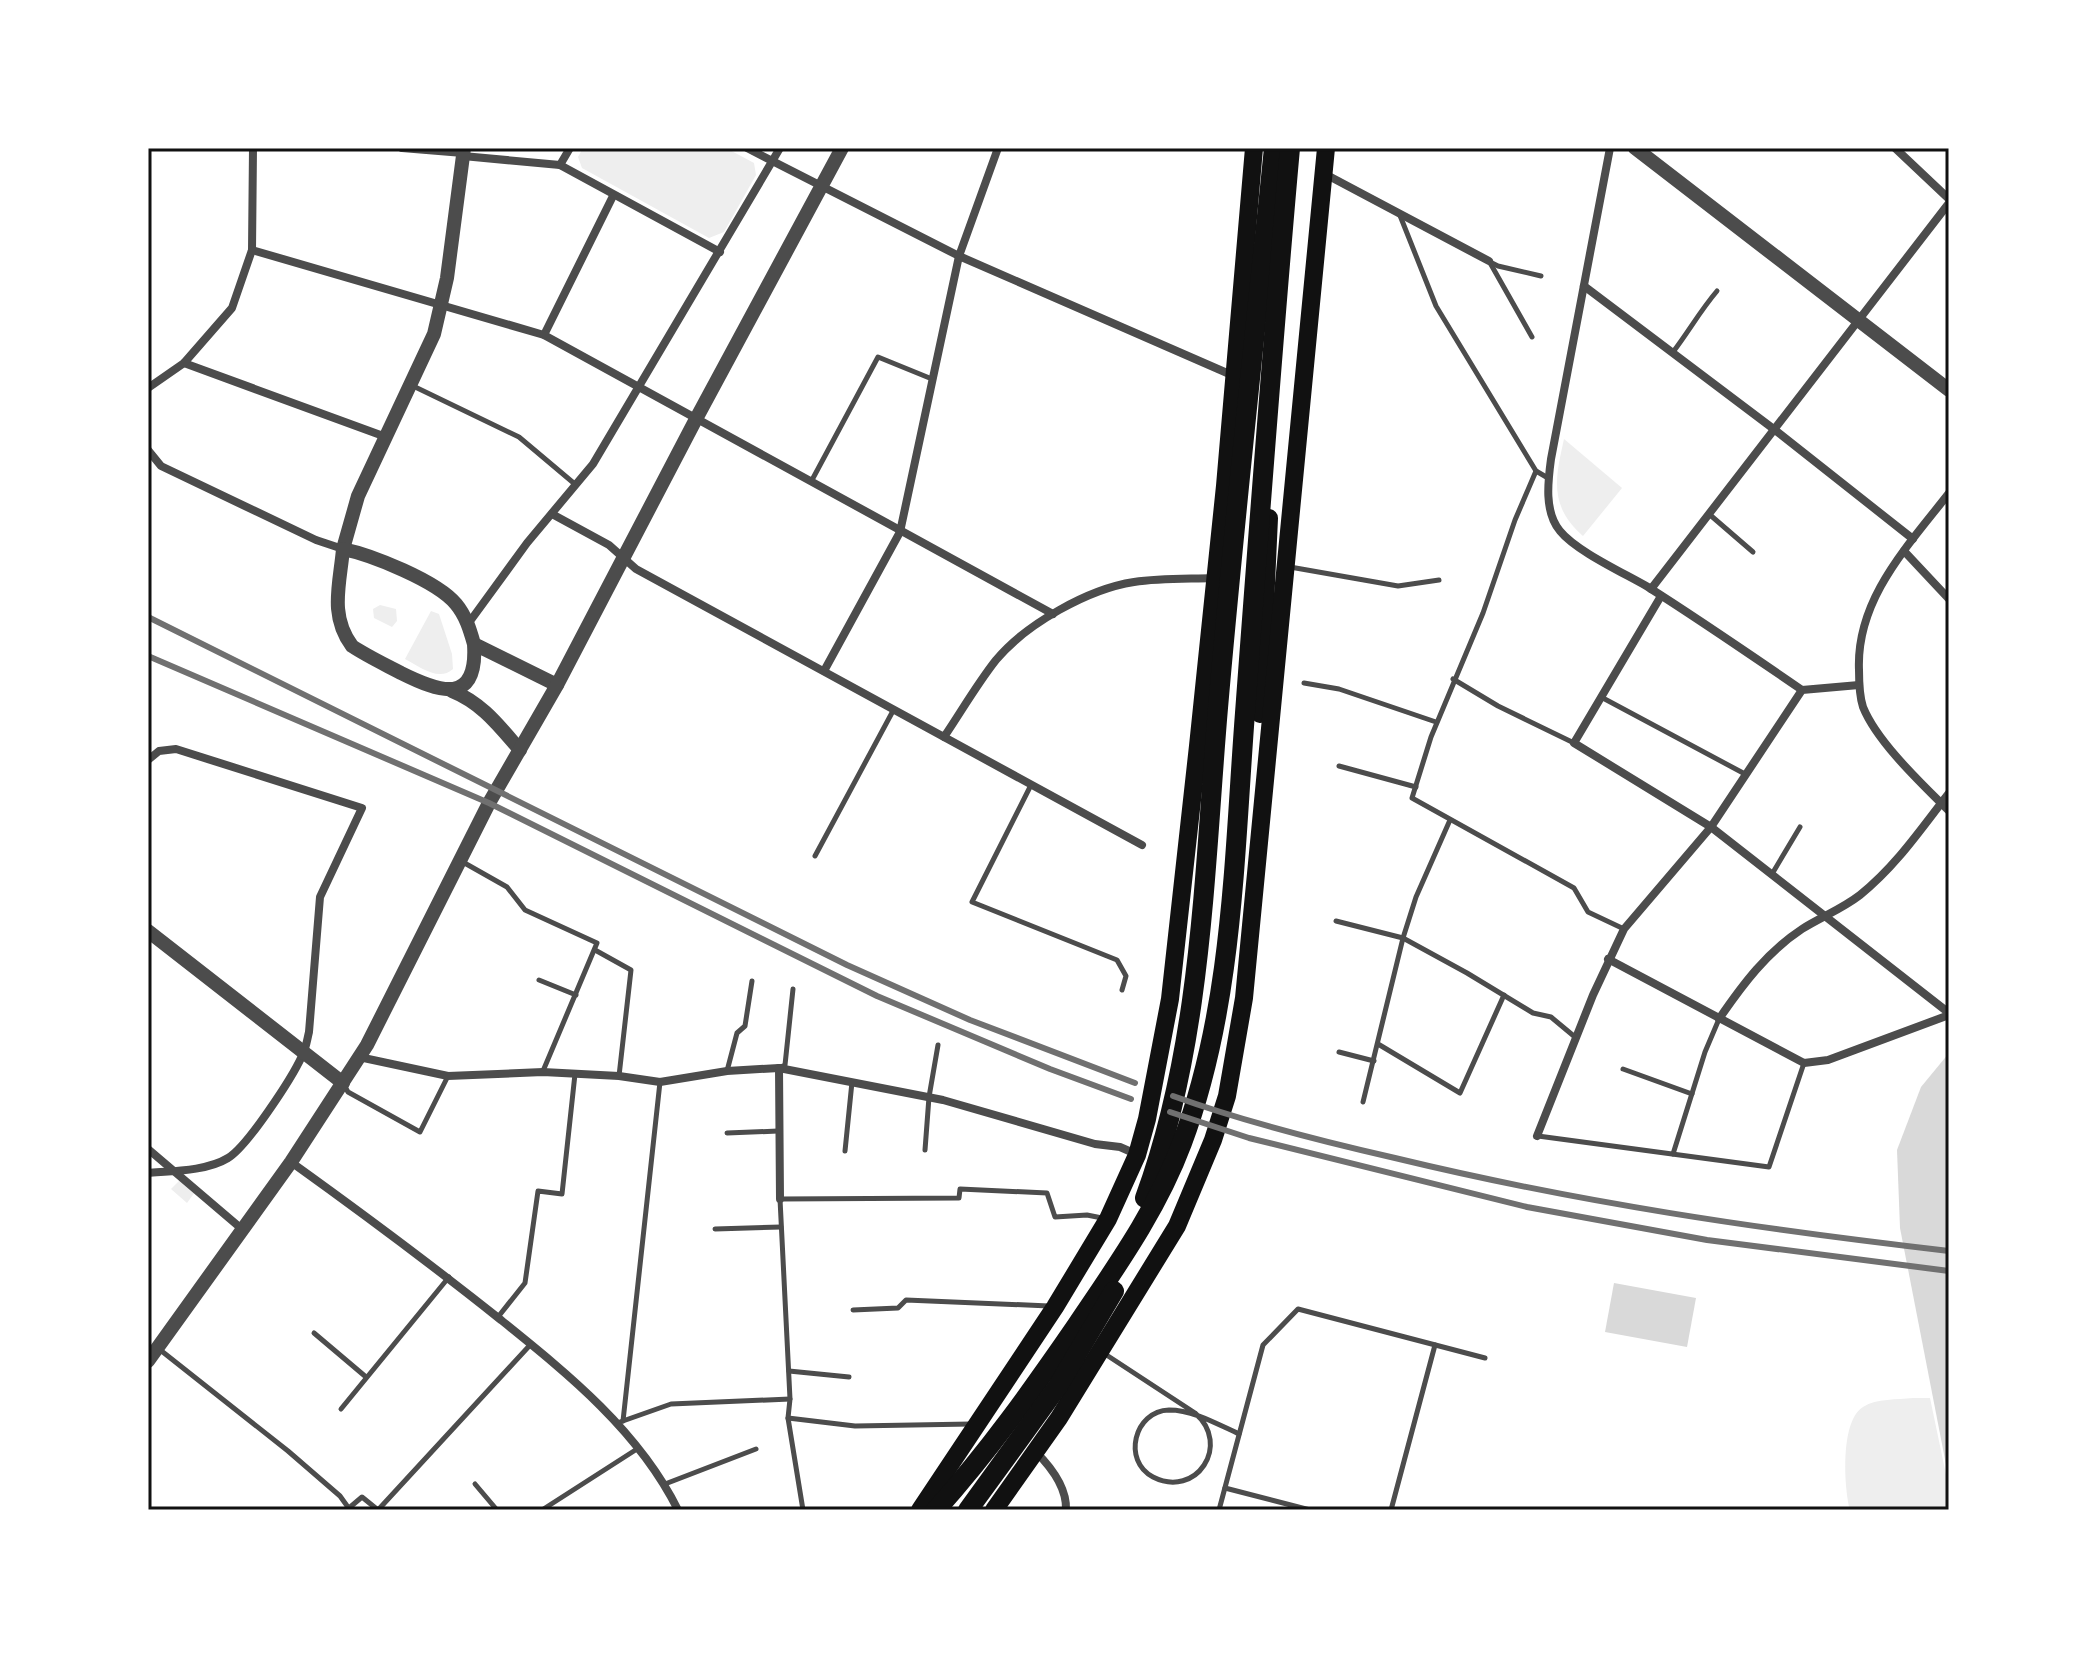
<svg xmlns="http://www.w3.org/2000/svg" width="2097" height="1658" viewBox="0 0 2097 1658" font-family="'Playfair Display',serif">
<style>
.green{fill:#eee}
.water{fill:#d9d9d9}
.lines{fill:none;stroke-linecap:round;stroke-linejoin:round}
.service{stroke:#4c4c4c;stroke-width:5}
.minor{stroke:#4c4c4c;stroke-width:8}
.tertiary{stroke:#4c4c4c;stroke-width:14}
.trunk{stroke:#111;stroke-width:18}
.motorway{stroke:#111;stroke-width:20}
.rail{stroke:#707070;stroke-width:6}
.neatline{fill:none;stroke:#111;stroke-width:3}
</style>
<rect width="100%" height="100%" fill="#fff"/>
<g class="green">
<path d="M583,148H726L754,163L756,175L724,232L709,238L582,168L578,157Z"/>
<path d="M1564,439L1622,488L1583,536C1549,506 1555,479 1564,439Z"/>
<path d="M380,605L396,609L397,621L392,627L374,618L373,609Z"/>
<path d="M431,611L439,614L452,654L453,669C439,682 420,667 405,659Z"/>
<path d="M180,1180L195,1192L187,1203L171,1189Z"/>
<path d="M1913,1398H1930L1949,1489V1510H1850C1844,1487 1840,1421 1863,1407C1877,1398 1897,1400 1913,1398Z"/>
</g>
<g class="water">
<path d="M1949,1053V1480L1900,1228L1897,1150L1921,1087Z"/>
<path d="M1614,1283L1696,1298L1687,1347L1605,1332Z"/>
</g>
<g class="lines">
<g class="service">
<path d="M1399,213L1436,306L1536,471L1548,478"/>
<path d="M1489,261L1532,337"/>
<path d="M1490,262L1498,266L1541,276"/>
<path d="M1673,352C1689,331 1700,311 1717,291"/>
<path d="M411,385L519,437L576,485"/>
<path d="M1536,471L1515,520L1483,613L1431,737L1412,798L1574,888L1588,912L1624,929"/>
<path d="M812,480L878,357L932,379"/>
<path d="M1709,514L1753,552"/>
<path d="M1290,567L1398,586L1439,580"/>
<path d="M1453,679L1498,706L1574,743"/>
<path d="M1304,683L1339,689L1436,722"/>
<path d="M1601,697L1745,774"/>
<path d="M1339,766L1416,787"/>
<path d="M1031,785L972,902L1117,960L1126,976L1122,990"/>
<path d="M1450,820L1416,897L1403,938L1467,973L1533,1013L1551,1017L1575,1037"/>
<path d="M815,856L894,709"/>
<path d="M461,861L507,887L525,910L597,943L543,1071"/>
<path d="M1772,874L1800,827"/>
<path d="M1336,921L1403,938L1363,1102"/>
<path d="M595,950L631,970L619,1076"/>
<path d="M539,980L576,995"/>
<path d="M1378,1044L1460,1093L1504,995"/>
<path d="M1339,1052L1374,1061"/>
<path d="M779,1068L785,1065L793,989"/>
<path d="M1623,1069L1692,1094"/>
<path d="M727,1071L737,1033L745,1026L752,981"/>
<path d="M343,1083L348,1092L420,1132L448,1076"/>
<path d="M727,1133L778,1131"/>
<path d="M1538,1136L1769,1167L1804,1063"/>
<path d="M925,1150L929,1097L938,1045"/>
<path d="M845,1151L852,1082"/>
<path d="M1673,1154L1705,1052L1719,1019"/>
<path d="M715,1229L781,1227"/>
<path d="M853,1310L898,1308L906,1300L1049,1306"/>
<path d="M498,1317L525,1283L538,1191L562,1194L575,1074"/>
<path d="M314,1333L366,1377"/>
<path d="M159,1349L288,1451L340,1496L350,1510"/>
<path d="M1105,1354L1195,1413C1232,1445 1196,1499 1153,1477C1122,1461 1134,1411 1169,1410C1193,1410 1217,1424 1239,1434"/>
<path d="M789,1371L849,1377"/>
<path d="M341,1409L449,1277"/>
<path d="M788,1418L855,1426L971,1424"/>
<path d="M623,1421L660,1082"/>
<path d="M620,1422L671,1404L790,1399"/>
<path d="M475,1484L497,1510"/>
<path d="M665,1484L756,1449"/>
<path d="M1225,1488L1310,1510"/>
<path d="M349,1508L362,1497L378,1510L531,1344"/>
<path d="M542,1510L637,1449"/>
<path d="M803,1510L788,1418L790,1399L780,1199L959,1198L960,1189L1047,1193L1055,1217L1087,1215L1102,1218"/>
<path d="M1219,1510L1263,1345L1298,1309L1485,1358"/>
<path d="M1391,1510L1435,1345"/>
</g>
<g class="minor">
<path d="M402,148L463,153"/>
<path d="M747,148L959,256L1234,376"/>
<path d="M1610,148L1551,459C1548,481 1544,512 1560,531C1576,551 1624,573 1648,587C1700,620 1751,655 1802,690"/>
<path d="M1895,148L1949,199"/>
<path d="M463,156L560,165L720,252"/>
<path d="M560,165L570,148"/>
<path d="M1325,174L1489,261"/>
<path d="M252,250L544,335L1053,614"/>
<path d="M1584,286L1775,430L1913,539"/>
<path d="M544,335L613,196"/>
<path d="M184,363L386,437"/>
<path d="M148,388L184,363L232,308L252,250L253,148"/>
<path d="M148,450L161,466L316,540L343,549"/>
<path d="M1949,493C1908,546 1856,599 1859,670C1859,682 1859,695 1863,707C1877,742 1922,784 1949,811"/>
<path d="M552,514L609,545L636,569L944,737C961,712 977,684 996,660C1026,624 1088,589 1134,582C1160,578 1188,579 1214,578"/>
<path d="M1904,551L1949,599"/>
<path d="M1651,589L1949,203"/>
<path d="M1661,596L1574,743L1711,827L1949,1013"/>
<path d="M468,624L527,543L593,464L780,148"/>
<path d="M824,671L900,532L959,256L998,148"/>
<path d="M944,737L1142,845"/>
<path d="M148,760L159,751L176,749L362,808L320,897L309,1032C307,1040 306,1049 302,1056C292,1078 247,1147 228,1158C207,1171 172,1171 148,1173"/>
<path d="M1608,959L1804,1063L1828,1060L1949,1015"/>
<path d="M1719,1019C1743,984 1767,952 1802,929C1821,917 1842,909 1860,895C1896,866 1921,829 1949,793"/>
<path d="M359,1057L448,1076L543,1072L619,1076L660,1082L727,1071L779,1068L943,1100L1095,1144L1120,1147L1136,1154"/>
<path d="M779,1068L780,1199"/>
<path d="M1537,1136L1593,995L1624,929L1711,827L1802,690L1859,685"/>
<path d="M148,1149L243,1230"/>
<path d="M291,1162C362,1213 432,1265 501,1320C568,1374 639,1431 678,1510"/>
<path d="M1036,1452C1051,1467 1067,1488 1066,1510"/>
</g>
<g class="tertiary">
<path d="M1635,148L1949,390"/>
<path d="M343,549L358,496L434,334L447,278L464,148"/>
<path d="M474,644C478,706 439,692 401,673C384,664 367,656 352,646C329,615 340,584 343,549C372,555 437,581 456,604C466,616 470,630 474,644L557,685"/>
<path d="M452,691C482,703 499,726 520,750"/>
<path d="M148,931L343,1083"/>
<path d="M148,1361L291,1162L367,1045L489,803L557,685L696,419L842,148"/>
</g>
<g class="trunk">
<path d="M1260,714L1269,518"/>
<path d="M920,1510L1055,1307L1108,1219L1137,1155L1147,1119L1170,999L1198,746L1225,486L1254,148"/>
<path d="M994,1510L1059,1418L1177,1226L1213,1140L1227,1096L1244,998L1326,148"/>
</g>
<g class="motorway">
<path d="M1145,1198C1202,1042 1204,872 1218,708C1234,521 1255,335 1274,148"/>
<path d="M936,1510C988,1452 1033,1389 1077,1325C1116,1267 1157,1210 1182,1143C1233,1007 1234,857 1245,713C1259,525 1273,336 1290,148"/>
<path d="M968,1510L1058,1386L1114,1291"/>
</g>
<g class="rail">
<path d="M148,617L847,965L970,1020L1135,1083"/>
<path d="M148,656L489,803L877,996L1050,1069L1131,1099"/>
<path d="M1173,1096C1245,1122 1320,1141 1395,1158C1581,1203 1759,1229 1949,1251"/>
<path d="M1170,1112L1249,1138L1527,1207L1707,1240L1949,1271"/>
</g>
</g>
<rect width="2097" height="1658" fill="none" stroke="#ffffff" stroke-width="300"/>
<rect x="150" y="150" width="1797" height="1358" class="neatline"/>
</svg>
